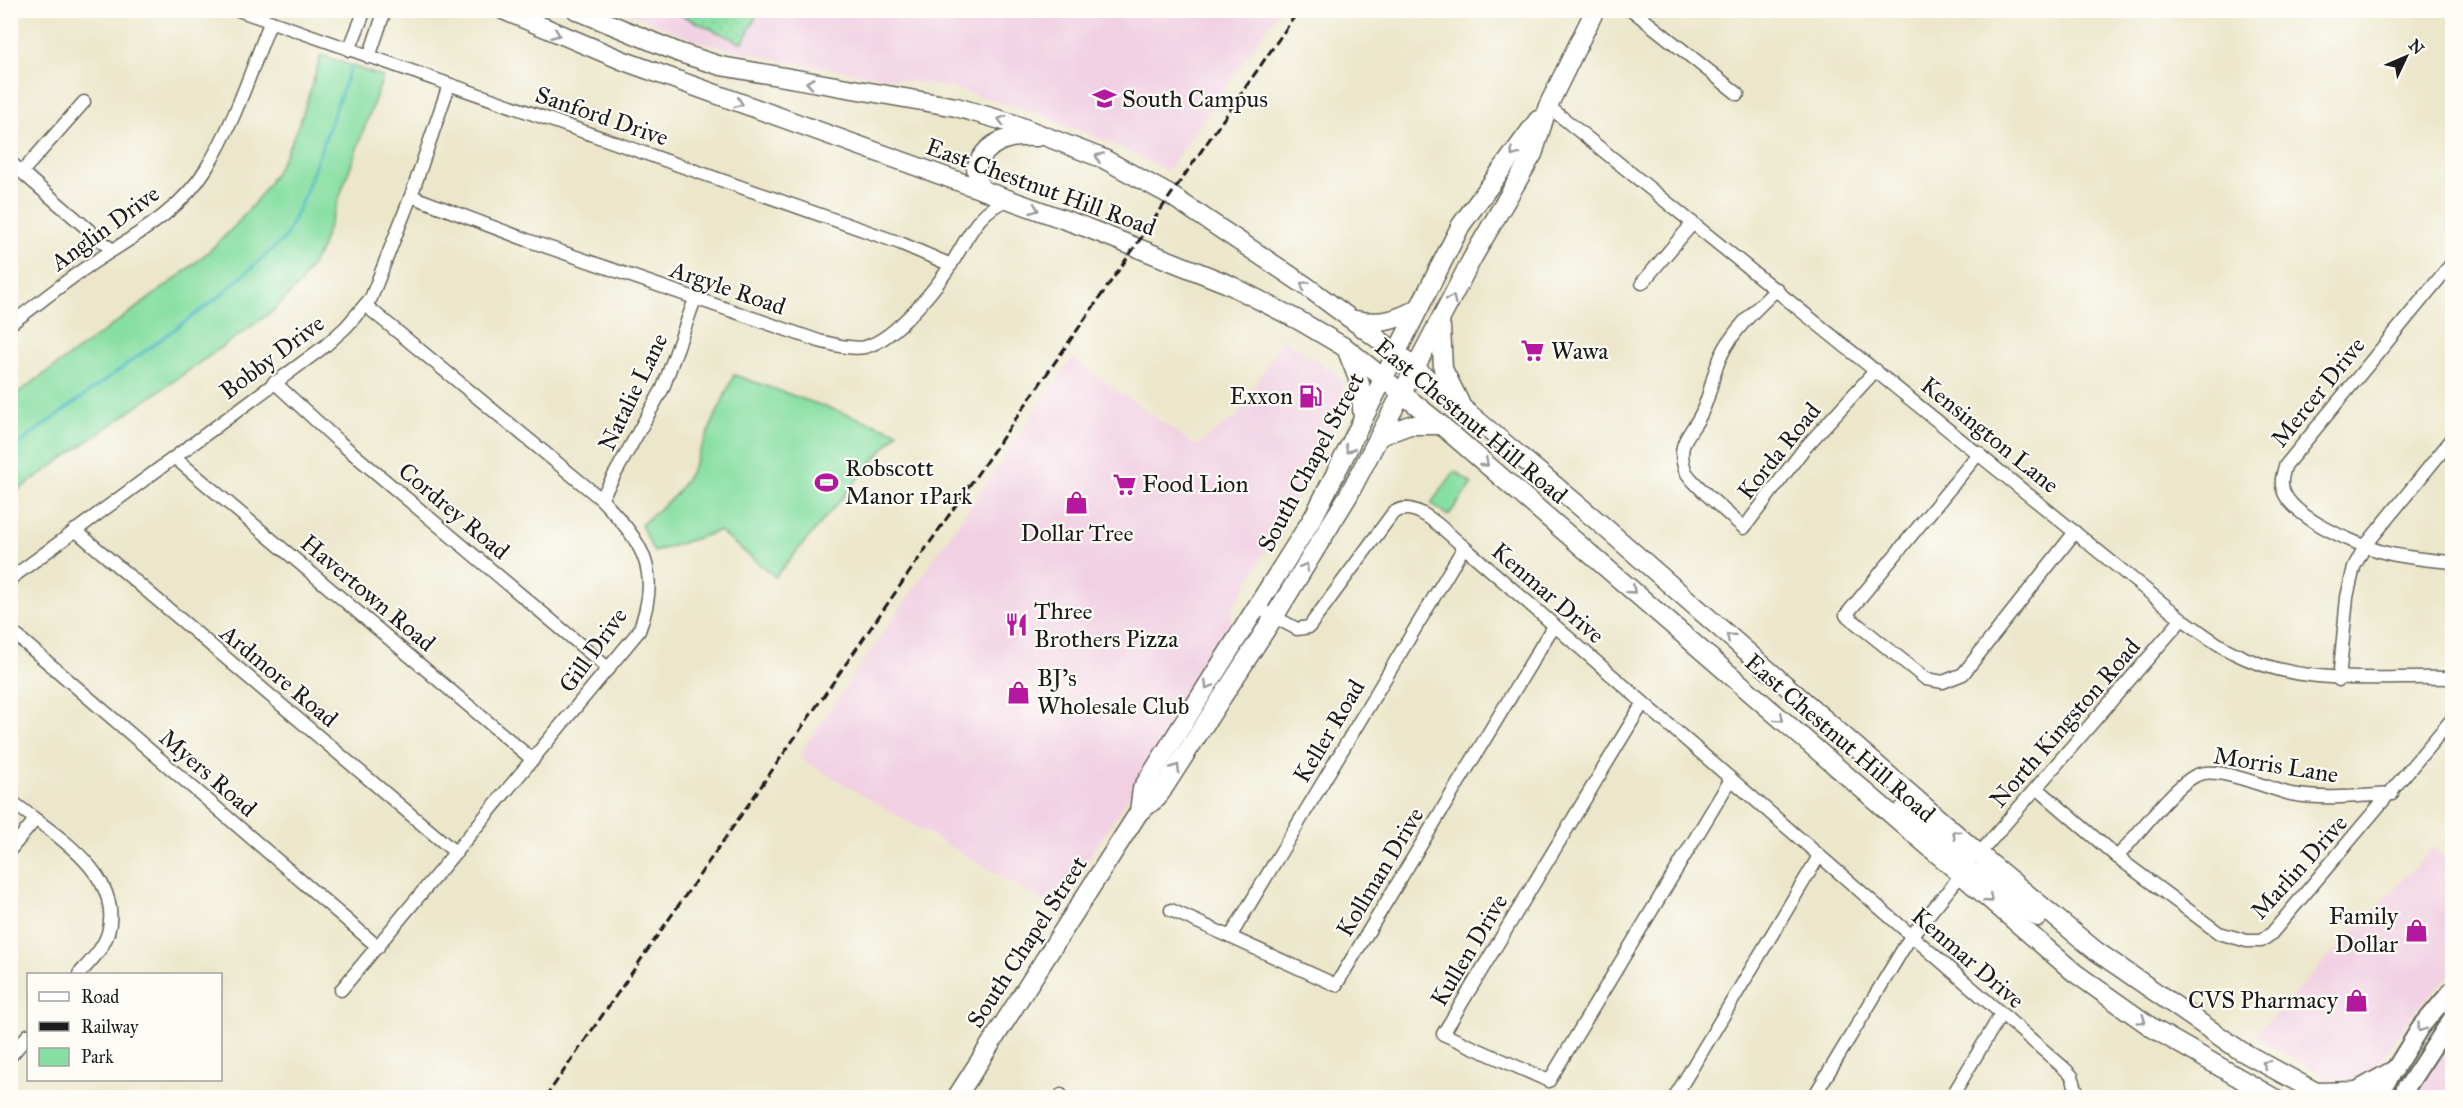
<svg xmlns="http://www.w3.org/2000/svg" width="2463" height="1108" viewBox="0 0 2463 1108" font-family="'IM FELL Great Primer',serif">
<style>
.built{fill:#f1d0e3}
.park{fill:#88dfa3;stroke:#527e60;stroke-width:1.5}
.garden{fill:url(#garden-dots);stroke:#527e60;stroke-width:1.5}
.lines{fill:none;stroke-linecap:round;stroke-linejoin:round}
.stream{stroke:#49b7c4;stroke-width:3}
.street-casing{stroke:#656359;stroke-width:15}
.secondary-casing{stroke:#656359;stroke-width:20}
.primary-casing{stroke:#656359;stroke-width:21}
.street{stroke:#fff;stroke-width:12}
.secondary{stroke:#fff;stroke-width:16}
.primary{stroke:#fff;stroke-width:18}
.rail{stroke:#1c1c1c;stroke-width:3;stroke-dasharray:9 4.5;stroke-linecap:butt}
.oneway{stroke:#999}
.labels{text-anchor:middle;stroke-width:4.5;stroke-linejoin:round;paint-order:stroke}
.poi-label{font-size:24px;fill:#1c1c1c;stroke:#fdfcf7;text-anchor:start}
.street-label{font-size:24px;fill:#1c1c1c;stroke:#fdfcf7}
</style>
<defs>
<pattern id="garden-dots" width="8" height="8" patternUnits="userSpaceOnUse" patternTransform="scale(1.5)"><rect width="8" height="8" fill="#88dfa3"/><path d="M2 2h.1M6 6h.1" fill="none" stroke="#75bf8c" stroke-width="1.8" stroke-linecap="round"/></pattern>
</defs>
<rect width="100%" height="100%" fill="#fdfcf7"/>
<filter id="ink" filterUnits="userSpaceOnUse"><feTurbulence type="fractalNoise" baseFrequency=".0167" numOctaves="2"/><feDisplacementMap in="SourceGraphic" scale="12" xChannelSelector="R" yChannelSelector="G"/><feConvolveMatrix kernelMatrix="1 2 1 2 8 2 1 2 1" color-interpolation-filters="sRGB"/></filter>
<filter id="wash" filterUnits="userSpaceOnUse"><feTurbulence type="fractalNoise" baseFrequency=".008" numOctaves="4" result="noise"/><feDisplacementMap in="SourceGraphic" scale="24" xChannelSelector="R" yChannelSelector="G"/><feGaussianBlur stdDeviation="1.35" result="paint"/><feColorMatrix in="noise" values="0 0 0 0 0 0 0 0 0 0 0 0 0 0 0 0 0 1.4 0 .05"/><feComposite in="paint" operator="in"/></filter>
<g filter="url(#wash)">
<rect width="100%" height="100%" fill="#ece7cb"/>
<g class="built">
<path d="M624,11H1279L1167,171L1125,149L1029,111L952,88L783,61L698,41Z"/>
<path d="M1282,339L1334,372L1342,381L1344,390L1341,401L1316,462L1231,612V637L1144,775L1055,908L798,757L1072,358L1196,446L1238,415Z"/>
<path d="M2433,848L2452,865V971L2412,1015L2372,1073L2351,1082L2332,1080L2254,1036Z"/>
<path d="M2452,1038V1097H2416L2415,1095Z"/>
</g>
<g class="park">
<path d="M321,55L383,77L320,251L300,284L273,311L11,495V398C49,371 87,343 125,316C189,270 250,226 286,153C302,122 311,88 321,55Z"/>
<path d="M734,375L898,432L775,577L719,531L654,552L641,525L675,495L690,473Z"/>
<path d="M1455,471L1472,484L1448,516L1431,503Z"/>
</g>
<path class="garden" d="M672,11H759L743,42H739Z"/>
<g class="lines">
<path class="stream" d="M10,450L220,296L285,238L305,194L351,66"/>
</g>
</g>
<g filter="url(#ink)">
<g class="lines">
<defs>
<g id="street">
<path d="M238,10L900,243L951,265"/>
<path d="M1632,10L1738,94"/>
<path d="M349,50L365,10"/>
<path d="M369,57L385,10"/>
<path d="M1548,106L2182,619C2199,630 2215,644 2232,652C2301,688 2378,676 2452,678"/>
<path d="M10,162L112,250"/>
<path d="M22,172L84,102"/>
<path d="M411,196L527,240L819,341C832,344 851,350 865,347C896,339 939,285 955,258C970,233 980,209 1010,199"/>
<path d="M2452,263L2285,466C2284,471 2281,478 2282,484C2283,515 2357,545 2383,552C2405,558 2429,560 2452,562"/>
<path d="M1642,283L1693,223"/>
<path d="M1777,289C1756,309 1733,330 1721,356C1712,374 1711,394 1702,412C1693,433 1675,441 1685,470C1689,481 1733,518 1744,528L1803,450L1876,370"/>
<path d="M10,324C36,306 59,286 84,269C126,240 178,215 206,169C234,124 251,71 270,23"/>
<path d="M274,382L337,440L609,669"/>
<path d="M1979,453L1846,615L1926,679L1943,682L1963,674L2075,532"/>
<path d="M175,458L533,760"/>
<path d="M601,499L663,388L695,299"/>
<path d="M75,530L456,853"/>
<path d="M10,579L325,346L346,327L371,298L411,196L449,85"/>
<path d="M1258,608L1297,629L1309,627L1393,513C1416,497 1445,532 1464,547L2064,1068L2072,1076L2079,1098"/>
<path d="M10,630L378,947"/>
<path d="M2339,680L2347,597L2354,567L2365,546L2452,439"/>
<path d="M1643,703L1443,1034L1549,1081L1731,779"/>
<path d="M2037,788L2117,857L2219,933L2247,941H2261L2271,934L2452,719"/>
<path d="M10,800C49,832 125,872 108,933C103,949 90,962 79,974"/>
<path d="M10,850L35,820"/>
<path d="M1979,854L2182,619"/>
<path d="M2117,857C2136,837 2174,785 2197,775C2218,765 2268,789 2291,794C2324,800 2358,796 2392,794"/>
<path d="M1171,910L1336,985L1554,625"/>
<path d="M1230,937L1464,547"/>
<path d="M341,990L639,631C662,570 643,543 601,499L365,305"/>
<path d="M10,1057L28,1035"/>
<path d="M1061,1095L1062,1098"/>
<path d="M1674,1098L1819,856"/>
<path d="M1813,1098L1911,936L1961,875"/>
<path d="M1951,1098L2001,1014"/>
</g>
<g id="secondary">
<path d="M2377,1098L2420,1028L2452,990"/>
<path d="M2400,1098L2452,1018"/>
</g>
<g id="primary">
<path d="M503,10L624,61L1085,227L1228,284L1300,321L1346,348L1441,425L2075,973L2154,1029L2274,1098"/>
<path d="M576,10L680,53L721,66L956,107L1011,123L1104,159L1170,195L1306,286L1397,353L1602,525L1979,854L2096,951L2241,1051L2327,1098"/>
<path d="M980,189L976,168C987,140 1010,135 1037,137"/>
<path d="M1356,320C1382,325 1396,320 1419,308"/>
<path d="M1441,327L1443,369L1460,403"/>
<path d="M1346,348L1360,384L1363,419"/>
<path d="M1380,436L1410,425H1441"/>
<path d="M1903,810L1960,855L1979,854"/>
<path d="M1139,812L1142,789L1314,516L1461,225L1538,120"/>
<path d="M1961,875L1968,871L1978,873L2038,917"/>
<path d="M2406,1088V1098"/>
<path d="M2317,1092L2357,1091L2394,1070"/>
<path d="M956,1098L1139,812L1157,798L1274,617L1348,496L1473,257L1533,154L1548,106L1595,10"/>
</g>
</defs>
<use href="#street" class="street-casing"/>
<use href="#secondary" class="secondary-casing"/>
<use href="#primary" class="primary-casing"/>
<use href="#street" class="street"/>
<use href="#secondary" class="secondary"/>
<use href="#primary" class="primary"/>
<path class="rail" d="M545,1098L1299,10"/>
</g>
<defs><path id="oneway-chevron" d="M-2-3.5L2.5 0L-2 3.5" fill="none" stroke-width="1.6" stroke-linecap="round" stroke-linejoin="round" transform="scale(1.5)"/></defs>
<g class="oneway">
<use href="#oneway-chevron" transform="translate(556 34) rotate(22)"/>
<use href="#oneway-chevron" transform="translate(810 83) rotate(-171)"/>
<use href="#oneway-chevron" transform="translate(739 103) rotate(20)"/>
<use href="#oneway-chevron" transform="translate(1002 120) rotate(-164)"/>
<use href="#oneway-chevron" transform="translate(1514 153) rotate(126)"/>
<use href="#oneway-chevron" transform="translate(1099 157) rotate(-156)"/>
<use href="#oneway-chevron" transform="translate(1035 209) rotate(20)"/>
<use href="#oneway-chevron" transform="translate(1304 285) rotate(-145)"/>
<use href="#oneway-chevron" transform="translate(1452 299) rotate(-64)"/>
<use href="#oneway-chevron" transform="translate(1349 449) rotate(117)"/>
<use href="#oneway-chevron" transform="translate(1485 463) rotate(41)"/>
<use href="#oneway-chevron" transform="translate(1305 567) rotate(-58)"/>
<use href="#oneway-chevron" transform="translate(1632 590) rotate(41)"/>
<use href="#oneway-chevron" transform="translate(1730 637) rotate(-139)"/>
<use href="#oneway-chevron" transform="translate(1208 685) rotate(123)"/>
<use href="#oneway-chevron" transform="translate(1780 718) rotate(41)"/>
<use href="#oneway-chevron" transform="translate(1176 768) rotate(-57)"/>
<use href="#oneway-chevron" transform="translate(1956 834) rotate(-139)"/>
<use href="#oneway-chevron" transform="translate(1989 899) rotate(41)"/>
<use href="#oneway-chevron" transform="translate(2142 1020) rotate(35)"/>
<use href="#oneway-chevron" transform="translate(2421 1028) rotate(126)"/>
<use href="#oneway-chevron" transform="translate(2266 1064) rotate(-151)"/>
</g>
</g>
<defs>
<symbol id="university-bare" viewBox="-9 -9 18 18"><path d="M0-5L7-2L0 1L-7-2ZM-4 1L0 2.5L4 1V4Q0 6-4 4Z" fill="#b5179e" stroke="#fdfcf7" stroke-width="2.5" paint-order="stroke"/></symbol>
<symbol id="supermarket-bare" viewBox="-9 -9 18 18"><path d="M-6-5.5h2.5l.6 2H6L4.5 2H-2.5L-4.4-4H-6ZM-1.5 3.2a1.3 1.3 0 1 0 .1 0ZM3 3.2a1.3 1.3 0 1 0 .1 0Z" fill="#b5179e" stroke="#fdfcf7" stroke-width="2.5" paint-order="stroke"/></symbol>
<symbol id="fuel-bare" viewBox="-9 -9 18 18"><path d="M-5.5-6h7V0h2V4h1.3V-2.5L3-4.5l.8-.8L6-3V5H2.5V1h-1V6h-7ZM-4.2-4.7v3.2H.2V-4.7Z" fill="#b5179e" stroke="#fdfcf7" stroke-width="2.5" paint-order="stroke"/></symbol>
<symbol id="stadium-bare" viewBox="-9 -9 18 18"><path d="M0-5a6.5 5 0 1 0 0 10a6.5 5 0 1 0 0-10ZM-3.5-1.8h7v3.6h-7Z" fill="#b5179e" stroke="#fdfcf7" stroke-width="2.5" paint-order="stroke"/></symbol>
<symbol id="shop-bare" viewBox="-9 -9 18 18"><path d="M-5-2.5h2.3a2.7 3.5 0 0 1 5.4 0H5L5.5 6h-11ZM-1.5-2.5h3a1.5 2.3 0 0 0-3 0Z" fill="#b5179e" stroke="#fdfcf7" stroke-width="2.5" paint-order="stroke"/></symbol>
<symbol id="restaurant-bare" viewBox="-9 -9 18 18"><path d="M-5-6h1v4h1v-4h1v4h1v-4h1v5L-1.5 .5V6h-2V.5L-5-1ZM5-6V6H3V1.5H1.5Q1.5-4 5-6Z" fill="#b5179e" stroke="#fdfcf7" stroke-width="2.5" paint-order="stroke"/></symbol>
</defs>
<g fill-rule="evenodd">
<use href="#university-bare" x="1088" y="82" width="33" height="33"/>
<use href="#supermarket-bare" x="1516" y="334" width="33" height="33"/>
<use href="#fuel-bare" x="1294" y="380" width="33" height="33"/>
<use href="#stadium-bare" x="810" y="466" width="33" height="33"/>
<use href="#supermarket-bare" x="1108" y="468" width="33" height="33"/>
<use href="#shop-bare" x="1060" y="486" width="33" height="33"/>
<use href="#restaurant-bare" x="1000" y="608" width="33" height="33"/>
<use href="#shop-bare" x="1002" y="676" width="33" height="33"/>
<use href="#shop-bare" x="2400" y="914" width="33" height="33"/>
<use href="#shop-bare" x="2340" y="984" width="33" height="33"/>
</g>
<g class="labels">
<g class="poi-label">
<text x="1122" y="107">South Campus</text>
<text x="1551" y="359">Wawa</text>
<text x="1293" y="404" text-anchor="end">Exxon</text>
<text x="845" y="476">Robscott<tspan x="845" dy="28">Manor 1Park</tspan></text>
<text x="1142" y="492">Food Lion</text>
<text x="1077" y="541" text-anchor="middle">Dollar Tree</text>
<text x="1034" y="619">Three<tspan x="1034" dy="28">Brothers Pizza</tspan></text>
<text x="1037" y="686">BJ's<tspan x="1037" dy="28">Wholesale Club</tspan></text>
<text x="2398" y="924" text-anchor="end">Family<tspan x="2398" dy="28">Dollar</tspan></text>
<text x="2338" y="1008" text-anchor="end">CVS Pharmacy</text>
</g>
<g class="street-label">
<text transform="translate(602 116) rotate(19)" y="8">Sanford Drive</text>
<text transform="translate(1041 187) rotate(20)" y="8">East Chestnut Hill Road</text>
<text transform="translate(105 228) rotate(-36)" y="8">Anglin Drive</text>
<text transform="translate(728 288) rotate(19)" y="8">Argyle Road</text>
<text transform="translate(272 357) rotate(-37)" y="8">Bobby Drive</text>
<text transform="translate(633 392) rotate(-64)" y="8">Natalie Lane</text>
<text transform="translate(2318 392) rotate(-51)" y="8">Mercer Drive</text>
<text transform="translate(1471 421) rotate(40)" y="8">East Chestnut Hill Road</text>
<text transform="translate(1990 435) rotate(39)" y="8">Kensington Lane</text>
<text transform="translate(1779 451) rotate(-51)" y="8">Korda Road</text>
<text transform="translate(1311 462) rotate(-62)" y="8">South Chapel Street</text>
<text transform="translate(454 511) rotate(40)" y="8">Cordrey Road</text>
<text transform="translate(368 593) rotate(40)" y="8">Havertown Road</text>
<text transform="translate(1548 593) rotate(41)" y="8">Kenmar Drive</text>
<text transform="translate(593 650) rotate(-54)" y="8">Gill Drive</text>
<text transform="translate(279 676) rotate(40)" y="8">Ardmore Road</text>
<text transform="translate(2065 723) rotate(-49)" y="8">North Kingston Road</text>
<text transform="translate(1329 731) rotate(-59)" y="8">Keller Road</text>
<text transform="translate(1840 738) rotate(41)" y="8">East Chestnut Hill Road</text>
<text transform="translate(2276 765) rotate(9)" y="8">Morris Lane</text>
<text transform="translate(208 773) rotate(41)" y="8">Myers Road</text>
<text transform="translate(2299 867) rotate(-48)" y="8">Marlin Drive</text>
<text transform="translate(1380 872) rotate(-59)" y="8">Kollman Drive</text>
<text transform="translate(1027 942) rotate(-57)" y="8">South Chapel Street</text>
<text transform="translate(1469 950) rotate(-59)" y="8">Kullen Drive</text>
<text transform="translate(1968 958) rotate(41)" y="8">Kenmar Drive</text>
</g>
</g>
<rect width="2463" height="1108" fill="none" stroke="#fdfcf7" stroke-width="36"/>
<rect x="27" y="973" width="195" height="108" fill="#fdfcf7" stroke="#a3a29f" stroke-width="1.5"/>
<rect x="39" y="992" width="30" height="9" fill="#ffffff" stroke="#a3a29f" stroke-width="1.5"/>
<text x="81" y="1003" font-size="18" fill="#1c1c1c">Road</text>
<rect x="39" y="1022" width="30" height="9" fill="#1c1c1c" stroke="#a3a29f" stroke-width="1.5"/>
<text x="81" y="1033" font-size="18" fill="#1c1c1c">Railway</text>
<rect x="39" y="1048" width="30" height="18" fill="#88dfa3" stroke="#a3a29f" stroke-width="1.5"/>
<text x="81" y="1063" font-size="18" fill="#1c1c1c">Park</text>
<g transform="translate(2406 57) rotate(46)" stroke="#fdfcf7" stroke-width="4.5" paint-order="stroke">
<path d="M0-4.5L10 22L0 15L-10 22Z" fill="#1c1c1c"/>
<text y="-9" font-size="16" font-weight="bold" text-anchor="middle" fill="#1c1c1c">N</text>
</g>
</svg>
